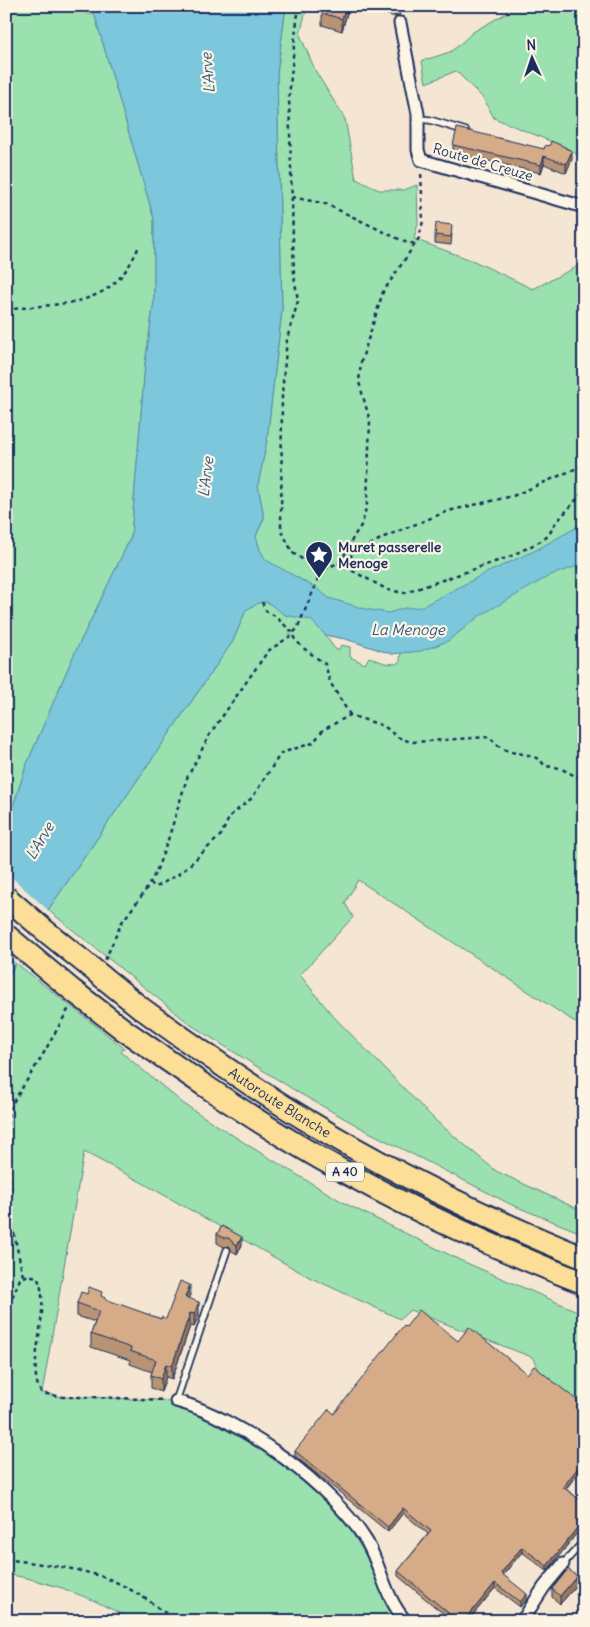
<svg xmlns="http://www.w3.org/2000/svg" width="590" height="1627" viewBox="0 0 590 1627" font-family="Delius,sans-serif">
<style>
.green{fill:#9ae1af;stroke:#5a8886;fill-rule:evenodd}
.water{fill:#7cc7dc;stroke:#558aaa}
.pier{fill:#f4e6d2}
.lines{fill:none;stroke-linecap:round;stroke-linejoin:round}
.lane-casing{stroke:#1b2f5e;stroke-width:9}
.street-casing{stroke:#1b2f5e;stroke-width:15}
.highway-casing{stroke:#1b2f5e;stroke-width:25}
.path{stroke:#1b2f5e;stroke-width:2.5;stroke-dasharray:4 4;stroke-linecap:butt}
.lane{stroke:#fcf5e5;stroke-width:5.5}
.street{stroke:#fcf5e5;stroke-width:11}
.highway{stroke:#fcde96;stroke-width:21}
.highway-bridge-casing{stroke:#1b2f5e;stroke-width:25;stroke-linecap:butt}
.highway-bridge{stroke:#fcde96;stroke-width:21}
.wall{fill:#b89475;stroke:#1b2f5e}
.shaded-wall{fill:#96785f;stroke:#1b2f5e}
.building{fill:#d6ac88;stroke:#1b2f5e}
.labels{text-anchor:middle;stroke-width:4.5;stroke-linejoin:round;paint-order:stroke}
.shield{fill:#fcf5e5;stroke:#5e6a86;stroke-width:1}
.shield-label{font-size:12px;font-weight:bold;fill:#1b2f5e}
.street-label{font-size:14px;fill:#1b2f5e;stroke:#fcf5e5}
.poi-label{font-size:14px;font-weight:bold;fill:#1b2f5e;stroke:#fcf5e5;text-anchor:start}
.water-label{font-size:15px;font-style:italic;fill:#33557e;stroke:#fcf5e5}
</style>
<rect width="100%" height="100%" fill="#f4e6d2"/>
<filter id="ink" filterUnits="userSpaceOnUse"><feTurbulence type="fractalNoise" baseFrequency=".02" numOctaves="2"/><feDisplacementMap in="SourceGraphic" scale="10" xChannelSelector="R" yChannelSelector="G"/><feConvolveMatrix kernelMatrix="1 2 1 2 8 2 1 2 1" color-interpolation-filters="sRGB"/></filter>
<g filter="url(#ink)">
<g class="green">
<path d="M6,6H72L74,9L95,16L154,219V301L145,364L131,537L72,659L26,766L6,829Z"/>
<path d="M286,6H307L300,35L316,72L345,119L356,179L379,190H404L417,185L418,223L414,239L474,261L533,289L584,263V1028L358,880L345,903L353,917L300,975L333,1016L435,1120L496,1171L584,1212V1234L512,1205L365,1130L299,1093L191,1025L48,910L233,641L246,610L260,550L256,536L264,518L258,485L267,440L282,310L277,74ZM325,635L346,639L392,654L401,652L400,661L396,664L384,663L369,657L365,664L350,657V647L341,645L339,650L335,649Z"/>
<path d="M519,6H584V159L567,148L494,118L484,99L456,71L426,83L422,61L450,52L458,46L473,32Z"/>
<path d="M16,963L124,1048L121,1052L184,1104L251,1147L346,1204L462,1261L584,1314V1407L539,1372L534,1358L410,1310L400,1319L309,1277L141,1182L84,1152L42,1393L62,1397H93L176,1401L179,1409L198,1414L279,1460L316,1489L346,1522L366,1556L384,1600L398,1621H135L95,1601L62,1588L27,1578L6,1574V980Z"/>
</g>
<path class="water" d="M88,6H286L277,74L282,310L267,440L258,485L264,518L256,536L260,550L266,560L316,588L329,598L365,609L388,613L405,608L421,607L484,574L536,550L584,523V570L575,567L551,575L481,615L448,641L421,651L392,654L346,639L325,635L311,620L285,615L267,602L259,603L246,610L233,641L48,910L6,980V829L26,766L72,659L131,537L145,364L154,301V219L95,16Z"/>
<path class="pier" d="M6,872L50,912L18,965L6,954Z"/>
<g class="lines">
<defs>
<g id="lane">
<path d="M418,119L430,120L466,131"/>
<path d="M176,1401L227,1250"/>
<path d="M563,1564L584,1541"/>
<path d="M522,1618L532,1621"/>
</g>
<g id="street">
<path d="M400,23L418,114V150L421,160L584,207"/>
<path d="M176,1401C240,1418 333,1486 367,1542C381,1567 386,1600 406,1621"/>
<path d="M522,1621L544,1587L563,1564"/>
</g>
<g id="highway">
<path id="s1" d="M141,1008C196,1048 250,1086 308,1121C395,1174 489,1219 584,1258"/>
<path d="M124,1030C180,1069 236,1108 294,1143C386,1198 484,1244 584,1283"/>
</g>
</defs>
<use href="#lane" class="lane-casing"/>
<use href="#street" class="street-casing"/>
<use href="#highway" class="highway-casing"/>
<g class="path">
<path d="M299,6L295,36L289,97L294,275L298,301L287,339L282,393L281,530L293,553L320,571"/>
<path d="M292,197L326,204L405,242L416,244"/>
<path d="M6,310C66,301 112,311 139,246"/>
<path d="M342,561L384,537L448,511L513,496L584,465"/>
<path d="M338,563L388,590L405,593L509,557L543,540L549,535L554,525L584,491"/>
<path d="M262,602L266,611L275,616L293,633L294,638L302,647L325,664L330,682L350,715"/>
<path d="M150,883L156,887L182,872L221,835L230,816L252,798L281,753L313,743L323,730L350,715L384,726L397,737L411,742L490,737C493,741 497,746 502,748C516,757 534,750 545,766L560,768L579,778H584"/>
<path d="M105,960L122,922L144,893L156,872L168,840L187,778L210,734L268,651L289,637L297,629L317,582L320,571L338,563L344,556L354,536L362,524L367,504L370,421L359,382L361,362L383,292L419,238L423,221L421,171"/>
<path d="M8,1121L13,1229L23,1276"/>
<path d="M6,1125L12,1104L41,1058L69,1008"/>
<path d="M6,1312L20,1279L28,1275L37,1277C54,1309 23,1370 42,1393L63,1397H93L165,1400"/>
<path d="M6,1559C39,1564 74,1567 106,1578C132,1588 154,1604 176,1621"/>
</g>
<use href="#lane" class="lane"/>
<use href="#street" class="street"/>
<use href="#highway" class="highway"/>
<defs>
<g id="highway-bridge">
<path d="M6,897L43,929L141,1008"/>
<path d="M6,935L72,990L124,1030"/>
</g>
</defs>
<use href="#highway-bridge" class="highway-bridge-casing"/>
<use href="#highway-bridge" class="highway-bridge"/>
</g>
<g class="wall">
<path d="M349,6L342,31L322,25V13Z"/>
<path d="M359,6H402L399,16L395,17Z"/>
<path d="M453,145L544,149L565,148L572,159L566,173L544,164L541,173L453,153Z"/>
<path d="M452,234L451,245L435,243V235Z"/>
<path d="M222,1226L242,1245L237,1254L232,1251L229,1246L224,1247L217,1243V1234Z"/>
<path d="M87,1294L102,1297L105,1300L161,1319H166L190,1299L199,1315L194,1327L190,1326L172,1379L166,1377L161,1392L151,1388V1375L152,1372L130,1364V1360L91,1347V1334L95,1322L77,1316V1303Z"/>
<path d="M334,1414L584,1465L566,1489L584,1503V1524L547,1571L522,1552L503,1575L527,1599L520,1607L495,1588L468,1621H452L398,1576V1571L428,1534L403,1513L388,1532L295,1456V1451Z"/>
<path d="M577,1585L560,1604L552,1597V1589Z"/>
</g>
<g class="shaded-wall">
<path d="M346,6H349L342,31V19Z"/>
<path d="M395,6H402L399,16L395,17Z"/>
<path d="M572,151V159L566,173V164Z"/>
<path d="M544,156V164L541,173V165Z"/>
<path d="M242,1237V1245L237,1254V1245Z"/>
<path d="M190,1285V1298L185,1297Z"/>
<path d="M199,1302V1315L194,1327V1314Z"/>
<path d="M190,1313V1326L172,1379V1366Z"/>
<path d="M166,1364V1377L161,1392V1379Z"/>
<path d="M584,1460V1465L563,1492V1487Z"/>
<path d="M403,1508V1513L388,1532V1527Z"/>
<path d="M584,1519V1524L547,1571V1566Z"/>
<path d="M522,1547V1552L501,1578V1573Z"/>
<path d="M577,1576V1585L560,1604V1596Z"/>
<path d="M495,1583V1588L468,1621H464Z"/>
<path d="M527,1594V1599L520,1607V1602Z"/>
</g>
<g class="building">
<path d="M324,6H346L342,19L322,13Z"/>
<path d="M457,128L544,149L545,146L550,145L551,141L565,147V148L572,151L566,164L544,156L541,165L453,145Z"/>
<path d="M436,223L452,225L451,237L435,235Z"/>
<path d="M222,1226L242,1237L237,1245L232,1242L229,1238H224L217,1234Z"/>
<path d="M180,1281L190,1285L185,1297L199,1302L194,1314L190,1313L172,1366L166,1364L161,1379L151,1375L156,1360L130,1351L131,1348L91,1334L99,1311L77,1303L81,1292L87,1294L89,1287L102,1292L101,1296L105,1298V1299L161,1319V1317L166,1319Z"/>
<path d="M419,1310L458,1341L469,1327L527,1374L534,1366L584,1406V1460L563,1487L584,1503V1519L547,1566L522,1547L501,1573L527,1594L520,1602L495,1583L464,1621H458L398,1571L431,1531L403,1508L388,1527L295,1451L329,1409L334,1414L404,1325L406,1327Z"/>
<path d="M568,1569L577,1576L560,1596L552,1589Z"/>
</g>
</g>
<defs>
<symbol id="sight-pin" viewBox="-11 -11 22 30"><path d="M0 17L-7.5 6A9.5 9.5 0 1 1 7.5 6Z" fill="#1b2f5e" stroke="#fcf5e5"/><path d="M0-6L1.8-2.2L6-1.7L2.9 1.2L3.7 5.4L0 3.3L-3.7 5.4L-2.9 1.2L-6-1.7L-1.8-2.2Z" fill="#fff"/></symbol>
</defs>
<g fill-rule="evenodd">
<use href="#sight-pin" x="303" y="539" width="32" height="43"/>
</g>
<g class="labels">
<rect class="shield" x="326" y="1162.5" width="38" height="19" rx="4"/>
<g class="shield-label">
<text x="345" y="1176">A 40</text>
</g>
<g class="street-label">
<text transform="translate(483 162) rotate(16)" y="5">Route de Creuze</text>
<text dy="5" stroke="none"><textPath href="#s1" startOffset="168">Autoroute Blanche</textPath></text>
</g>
<g class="poi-label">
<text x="338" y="552">Muret passerelle<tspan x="338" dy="16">Menoge</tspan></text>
</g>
<g class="water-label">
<text transform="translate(208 73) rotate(-95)" y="5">L'Arve</text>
<text transform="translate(206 477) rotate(-83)" y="5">L'Arve</text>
<text x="408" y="635">La Menoge</text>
<text transform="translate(40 841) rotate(-59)" y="5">L'Arve</text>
</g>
</g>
<rect width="590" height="1627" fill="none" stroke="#fcf5e5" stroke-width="25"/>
<rect x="12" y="12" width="565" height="1602" fill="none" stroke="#1b2f5e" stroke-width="2" filter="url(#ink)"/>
<g transform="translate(532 58) rotate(357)" stroke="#fcf5e5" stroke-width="4" paint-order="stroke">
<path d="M0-4L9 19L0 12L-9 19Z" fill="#1b2f5e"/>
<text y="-8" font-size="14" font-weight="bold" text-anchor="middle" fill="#1b2f5e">N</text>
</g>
</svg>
